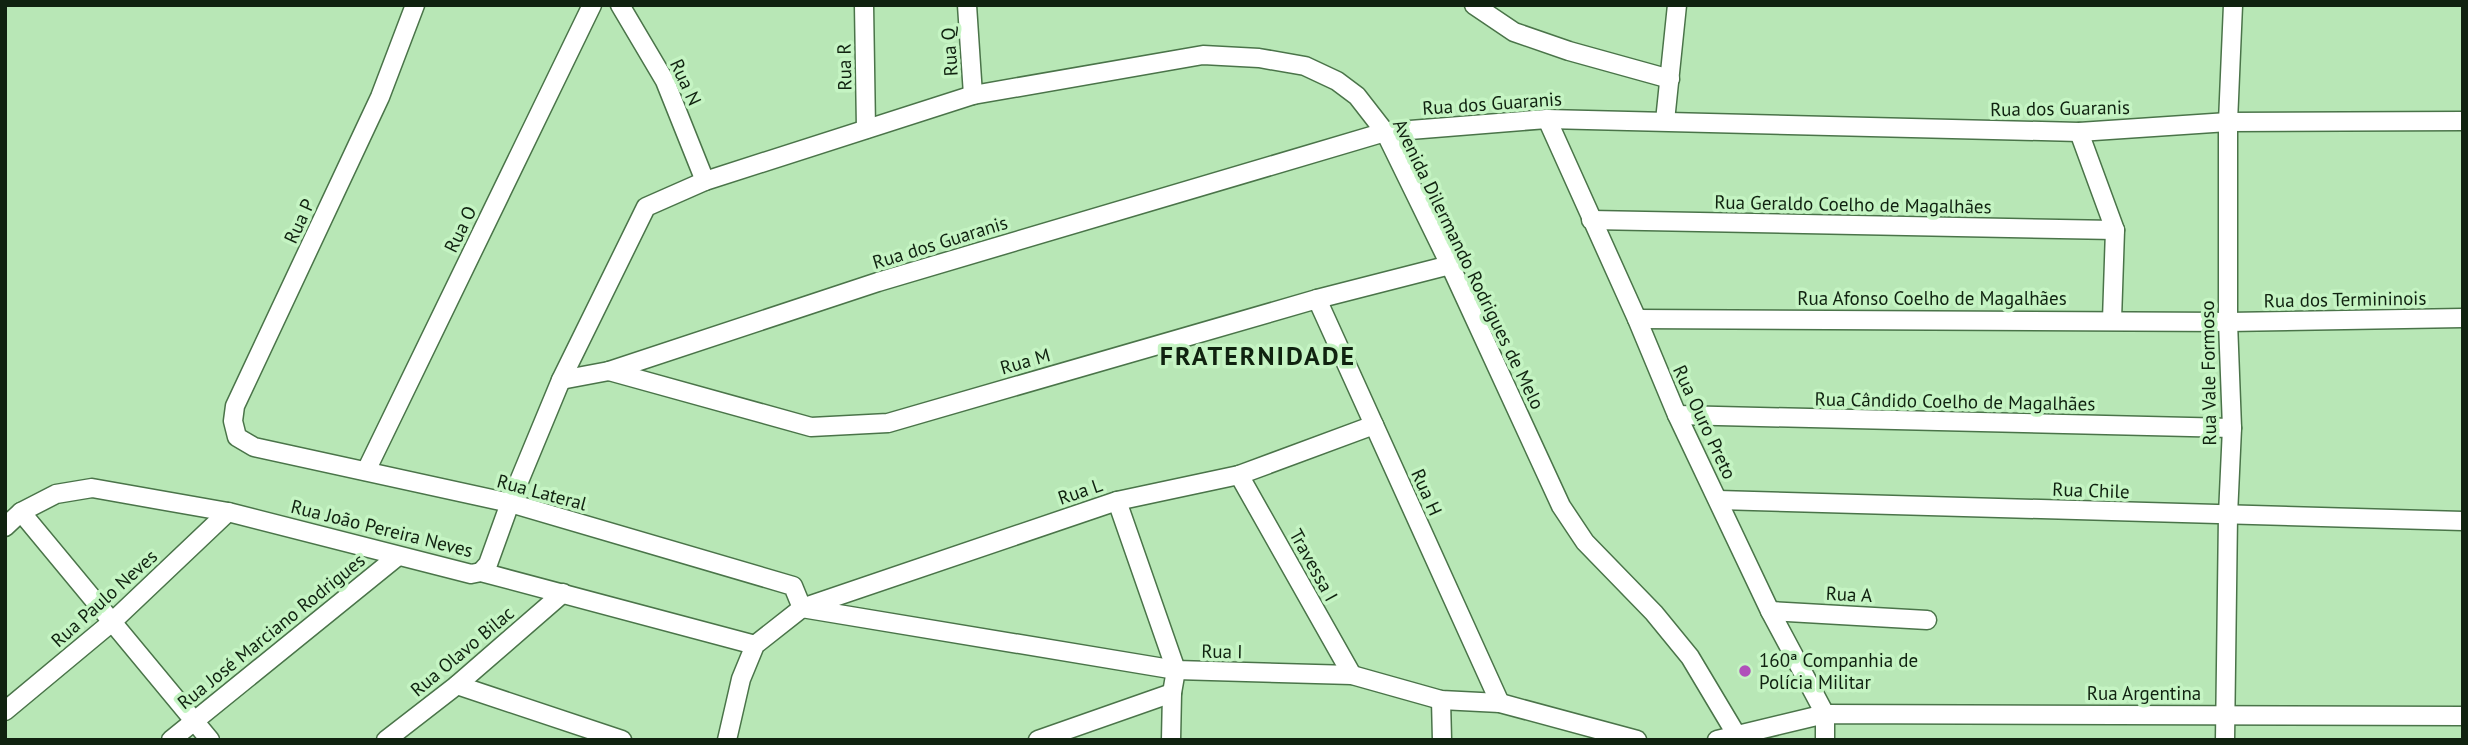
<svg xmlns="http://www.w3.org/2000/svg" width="2468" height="745" viewBox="0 0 2468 745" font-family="'PT Sans',sans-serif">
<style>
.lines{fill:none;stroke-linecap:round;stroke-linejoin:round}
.minor-casing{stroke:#4a7449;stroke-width:21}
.minor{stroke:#fff;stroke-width:18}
.poi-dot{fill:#b051ba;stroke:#c5f4c3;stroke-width:2.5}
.labels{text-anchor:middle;stroke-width:7;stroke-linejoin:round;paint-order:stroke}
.street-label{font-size:19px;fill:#102210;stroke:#c5f4c3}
.poi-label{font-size:19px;fill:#102210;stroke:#c5f4c3;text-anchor:start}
.district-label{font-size:26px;font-weight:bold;letter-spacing:2px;fill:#102210;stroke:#c5f4c3}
</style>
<rect width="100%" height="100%" fill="#b8e7b6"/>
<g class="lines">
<defs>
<g id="minor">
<path d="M415,5L380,97L235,406L233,421L237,437L254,447L510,503L793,586L802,608"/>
<path d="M620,5L665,81L705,181"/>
<path d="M864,5L866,129"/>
<path d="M967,5L973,95"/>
<path d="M1474,5L1514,32L1569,51L1670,79"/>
<path d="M1547,119L1637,319L1677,415L1770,611L1825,714V740"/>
<path d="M1665,121L1677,5"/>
<path d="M2079,132L2115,230L2112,320"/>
<path d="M1591,220L2115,230"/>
<path d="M1317,299L1500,703"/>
<path d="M1637,319L2228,322L2463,318"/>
<path d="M609,371L811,427L888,423L1317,299L1450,265"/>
<path d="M561,380L609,371L878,282L1385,132L1547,119L2079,132L2228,122L2463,121"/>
<path d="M1677,415L2232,428"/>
<path d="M366,471L592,5"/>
<path d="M1239,475L1352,675"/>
<path d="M1718,500L2463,521"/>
<path d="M1117,501L1176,670L1172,693L1171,740"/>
<path d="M21,512L210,740"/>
<path d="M5,527L21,512L56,494L92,488L228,512L471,574L481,572L755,645"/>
<path d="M481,572L488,564L510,503L561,380L646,207L705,181L973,95L1203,55L1259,58L1305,66L1337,81L1357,96L1385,132L1450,265L1561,506L1585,542L1654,613L1690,657L1736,734"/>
<path d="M802,608L1176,670L1352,675L1441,700L1500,703L1637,740"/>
<path d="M1770,611L1927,620"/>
<path d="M457,685L622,740"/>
<path d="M1441,700L1442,740"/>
<path d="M5,711L112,622L228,512"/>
<path d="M171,740L398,556"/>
<path d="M386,740L457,685L563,593"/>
<path d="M727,740L741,679L755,645L802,608L1117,501L1239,475L1374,425"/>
<path d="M1038,740L1172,693"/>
<path d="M1717,740L1825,714L2463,716"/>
<path d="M2225,740L2228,515L2232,428L2228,322V122L2233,5"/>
</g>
</defs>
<use href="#minor" class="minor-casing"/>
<use href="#minor" class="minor"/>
</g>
<circle class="poi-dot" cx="1745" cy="671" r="7"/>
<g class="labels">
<g class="street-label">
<text transform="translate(949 52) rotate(-94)" y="7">Rua Q</text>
<text transform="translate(844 67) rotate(-91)" y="7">Rua R</text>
<text transform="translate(686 82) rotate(65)" y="7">Rua N</text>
<text transform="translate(1492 103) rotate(-4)" y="7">Rua dos Guaranis</text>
<text transform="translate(2060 108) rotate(-1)" y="7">Rua dos Guaranis</text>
<text transform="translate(1853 204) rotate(1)" y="7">Rua Geraldo Coelho de Magalhães</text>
<text transform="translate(299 221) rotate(-65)" y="7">Rua P</text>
<text transform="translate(460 229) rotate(-64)" y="7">Rua O</text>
<text transform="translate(940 242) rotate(-17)" y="7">Rua dos Guaranis</text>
<text transform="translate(1469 264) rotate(64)" y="7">Avenida Dilermando Rodrigues de Melo</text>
<text x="1932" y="305">Rua Afonso Coelho de Magalhães</text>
<text transform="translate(2345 299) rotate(-1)" y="7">Rua dos Termininois</text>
<text transform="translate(1025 361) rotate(-16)" y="7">Rua M</text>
<text transform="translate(2208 373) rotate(-91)" y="7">Rua Vale Formoso</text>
<text transform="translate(1955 401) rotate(1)" y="7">Rua Cândido Coelho de Magalhães</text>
<text transform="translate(1705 422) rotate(65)" y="7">Rua Ouro Preto</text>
<text transform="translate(2091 490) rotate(2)" y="7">Rua Chile</text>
<text transform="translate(1080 491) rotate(-19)" y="7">Rua L</text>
<text transform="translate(542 492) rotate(15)" y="7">Rua Lateral</text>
<text transform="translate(1427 492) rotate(66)" y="7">Rua H</text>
<text transform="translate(382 528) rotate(14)" y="7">Rua João Pereira Neves</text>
<text transform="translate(1314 565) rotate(61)" y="7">Travessa I</text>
<text transform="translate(1849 594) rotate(3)" y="7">Rua A</text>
<text transform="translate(104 598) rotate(-42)" y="7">Rua Paulo Neves</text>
<text transform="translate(271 631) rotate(-39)" y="7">Rua José Marciano Rodrigues</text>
<text transform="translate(462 651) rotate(-40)" y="7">Rua Olavo Bilac</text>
<text transform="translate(1222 651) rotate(1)" y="7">Rua I</text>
<text x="2144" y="700">Rua Argentina</text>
</g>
<g class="poi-label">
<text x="1759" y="667">160ª Companhia de<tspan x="1759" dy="22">Polícia Militar</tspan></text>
</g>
<g class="district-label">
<text x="1258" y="365">FRATERNIDADE</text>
</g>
</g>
<rect width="2468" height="745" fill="none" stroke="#102210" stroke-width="14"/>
</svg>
